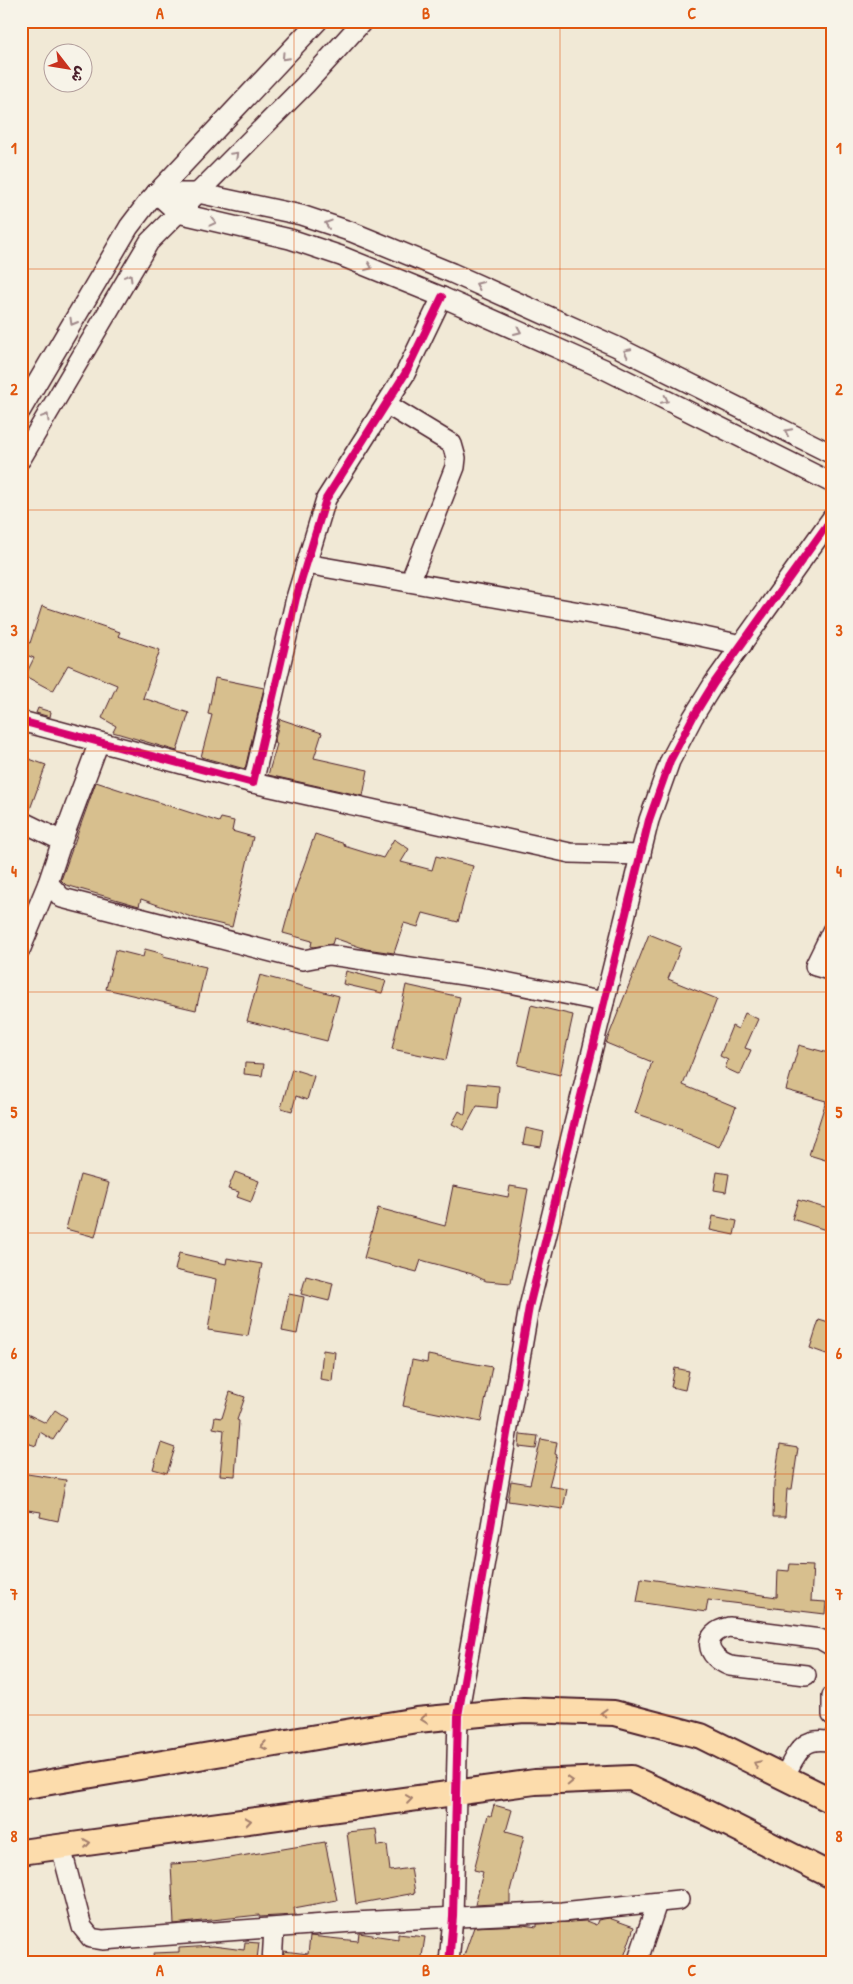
<svg xmlns="http://www.w3.org/2000/svg" width="853" height="1984" viewBox="0 0 853 1984" font-family="'Patrick Hand','Playpen Sans Arabic',sans-serif">
<style>
.building{fill:#d7bf8e;stroke:#4a1f2b}
.lines{fill:none;stroke-linecap:round;stroke-linejoin:round}
.minor-casing{stroke:#4a1f2b;stroke-width:22}
.major-casing{stroke:#4a1f2b;stroke-width:28}
.minor{stroke:#f7f3e8;stroke-width:19}
.major{stroke:#fcdcac;stroke-width:24}
.cycleway-casing{stroke:#f7f3e8;stroke-width:11}
.cycleway{stroke:#d6006c;stroke-width:8}
.oneway{stroke:#a0898a}
.oneway2{stroke:#a37e6c}
.grid{fill:none;stroke:#e0560e;stroke-width:1;stroke-opacity:0.55}
.neatline{fill:none;stroke:#e0560e;stroke-width:2}
.grid-label{font-size:16px;text-anchor:middle;font-weight:bold;fill:#e0560e}
</style>
<rect width="100%" height="100%" fill="#f1e9d6"/>
<filter id="ink" filterUnits="userSpaceOnUse"><feTurbulence type="fractalNoise" baseFrequency=".02" numOctaves="2"/><feDisplacementMap in="SourceGraphic" scale="10" xChannelSelector="R" yChannelSelector="G"/><feConvolveMatrix kernelMatrix="1 2 1 2 8 2 1 2 1" color-interpolation-filters="sRGB"/></filter>
<g filter="url(#ink)">
<g class="building">
<path d="M42,606L120,632L118,636L160,650L143,698L189,713L177,751L113,732L116,726L102,718L117,685L68,665L53,691L25,676L34,658L21,653V640L30,643Z"/>
<path d="M215,678L264,688L245,769L201,757L212,715L208,714Z"/>
<path d="M38,708L51,712L50,717L36,713Z"/>
<path d="M280,719L322,733L314,758L368,770L363,796L268,775L277,744L274,743Z"/>
<path d="M21,756L46,765L29,812L21,810Z"/>
<path d="M96,782L219,822L221,818L234,821L232,831L253,837L232,927L194,918L141,899L139,906L66,885L61,880Z"/>
<path d="M315,834L345,844L344,846L383,858L394,839L409,849L401,862L432,870L436,856L473,866L458,922L423,913L418,927L404,923L394,953L366,949L334,938L332,944L313,947L311,946L312,941L283,933L293,896Z"/>
<path d="M649,934L681,947L668,979L717,999L683,1085L736,1107L719,1147L681,1131L682,1129L635,1113L652,1062L606,1043Z"/>
<path d="M145,949L164,954L163,957L206,967L196,1010L106,989L115,950L143,957Z"/>
<path d="M346,971L386,981L382,993L343,984Z"/>
<path d="M260,975L339,996L327,1041L247,1021Z"/>
<path d="M406,985L460,997L446,1060L392,1049Z"/>
<path d="M531,1005L573,1015L560,1075L518,1065Z"/>
<path d="M745,1013L758,1019L745,1048L751,1050L740,1075L725,1068L728,1060L720,1056L732,1026L738,1029Z"/>
<path d="M799,1045L832,1054V1162L809,1155L826,1101L786,1090Z"/>
<path d="M245,1063L264,1064L262,1076L244,1074Z"/>
<path d="M292,1069L314,1076L307,1100L296,1096L292,1111L281,1108Z"/>
<path d="M468,1083L499,1086L497,1108L477,1106L464,1130L452,1124L459,1111L465,1115Z"/>
<path d="M526,1128L544,1132L541,1147L523,1144Z"/>
<path d="M235,1172L259,1181L251,1202L237,1197L239,1192L228,1189Z"/>
<path d="M717,1172L729,1174L726,1192L714,1190Z"/>
<path d="M80,1175L109,1183L95,1237L66,1229Z"/>
<path d="M453,1186L508,1197L510,1186L528,1189L511,1283L486,1281L472,1274L421,1260L417,1272L364,1258L378,1208L445,1226Z"/>
<path d="M798,1200L832,1210V1232L792,1219Z"/>
<path d="M713,1216L737,1221L734,1235L710,1230Z"/>
<path d="M179,1253L226,1264L227,1258L262,1264L248,1336L208,1330L216,1279L175,1270Z"/>
<path d="M306,1276L333,1283L329,1301L301,1294Z"/>
<path d="M289,1294L304,1297L297,1334L282,1331Z"/>
<path d="M819,1320L832,1324V1356L810,1348Z"/>
<path d="M323,1350L335,1352L332,1381L320,1379Z"/>
<path d="M428,1355L492,1367L481,1422L403,1406L412,1360L427,1363Z"/>
<path d="M675,1368L689,1371L685,1390L671,1387Z"/>
<path d="M230,1392L245,1397L237,1420L239,1421L235,1476L220,1475L224,1430L213,1428L215,1417L222,1418Z"/>
<path d="M55,1410L67,1418L53,1440L40,1432L36,1446L21,1441V1425H25L26,1423L21,1420L23,1412L46,1423Z"/>
<path d="M520,1434L538,1436L536,1449L519,1447Z"/>
<path d="M541,1439L557,1442L555,1454L557,1455L549,1486L567,1489L563,1509L508,1501L511,1481L530,1484Z"/>
<path d="M161,1443L175,1448L167,1473L153,1469Z"/>
<path d="M780,1445L798,1448L792,1489H787L785,1517H773L774,1483Z"/>
<path d="M21,1473L66,1480L58,1521L40,1517L41,1512L21,1509Z"/>
<path d="M790,1564L813,1565L811,1601L826,1602L825,1614L708,1600L706,1612L637,1602L641,1578L777,1597L778,1570L789,1571Z"/>
<path d="M494,1805L512,1810L506,1831L524,1836L510,1891V1903L475,1905L483,1872L474,1870L488,1815L491,1816Z"/>
<path d="M376,1829L378,1846L387,1845L390,1871L411,1868L415,1893L356,1904L347,1832Z"/>
<path d="M325,1842L337,1900L294,1908L295,1915L259,1917V1915L174,1924L171,1864L205,1862Z"/>
<path d="M609,1918L634,1927L622,1963H492L479,1960L476,1963L463,1958L474,1927L523,1925L537,1927V1924L586,1921L596,1925L598,1920Z"/>
<path d="M359,1933L398,1939V1934L425,1937L421,1963H283L284,1951L308,1954L310,1936L358,1941Z"/>
<path d="M245,1942L259,1943L257,1959L251,1958L250,1963H154L153,1953L179,1952V1948L213,1946L244,1950Z"/>
</g>
<g class="lines">
<defs>
<g id="minor">
<path d="M156,193L178,213L290,239L341,256L442,297L604,369L832,483"/>
<path d="M156,193H198L301,215L352,232L452,273L615,346L832,454"/>
<path d="M386,404L452,444L456,458L455,467L410,582"/>
<path d="M21,410L129,227L148,202L318,21"/>
<path d="M21,459L149,242L305,85L363,21"/>
<path d="M306,564L620,619L742,645"/>
<path d="M21,721L253,783L296,598L326,499L405,374L442,297"/>
<path d="M253,783L570,853L641,855"/>
<path d="M21,821L62,841L48,883L62,898L303,960L329,955L344,957L490,979L604,1002"/>
<path d="M62,841L99,742"/>
<path d="M832,931L815,966L832,971"/>
<path d="M21,948L48,883"/>
<path d="M806,1675L730,1666C705,1657 701,1633 729,1627L820,1639L832,1646"/>
<path d="M832,1696V1715"/>
<path d="M784,1777C797,1754 801,1735 832,1742"/>
<path d="M61,1847L82,1927L91,1938L103,1940L353,1922L562,1912L679,1900"/>
<path d="M272,1963L274,1929"/>
<path d="M449,1963L453,1917L458,1716L529,1307L649,820L670,761L693,717L714,683L832,518"/>
<path d="M637,1963L657,1903"/>
</g>
<g id="major">
<path d="M21,1787L417,1720L524,1710L614,1713L701,1736L832,1801"/>
<path d="M21,1852L535,1782L631,1778L707,1813L832,1876"/>
</g>
</defs>
<use href="#minor" class="minor-casing"/>
<use href="#major" class="major-casing"/>
<use href="#minor" class="minor"/>
<use href="#major" class="major"/>
<defs>
<g id="cycleway">
<path d="M21,721L253,783L296,598L326,499L405,374L442,297"/>
<path d="M449,1963L453,1917L458,1716L529,1307L649,820L670,761L693,717L714,683L832,518"/>
</g>
</defs>
<use href="#cycleway" class="cycleway-casing"/>
<use href="#cycleway" class="cycleway"/>
</g>
<defs><path id="oneway-chevron" d="M-2-3.5L2.5 0L-2 3.5" fill="none" stroke-width="1.6" stroke-linecap="round" stroke-linejoin="round" transform="scale(1.25)"/></defs>
<g class="oneway">
<use href="#oneway-chevron" transform="translate(285 57) rotate(133)"/>
<use href="#oneway-chevron" transform="translate(235 155) rotate(-45)"/>
<use href="#oneway-chevron" transform="translate(213 222) rotate(13)"/>
<use href="#oneway-chevron" transform="translate(328 224) rotate(-162)"/>
<use href="#oneway-chevron" transform="translate(369 267) rotate(22)"/>
<use href="#oneway-chevron" transform="translate(129 277) rotate(-59)"/>
<use href="#oneway-chevron" transform="translate(479 285) rotate(-156)"/>
<use href="#oneway-chevron" transform="translate(73 322) rotate(120)"/>
<use href="#oneway-chevron" transform="translate(518 331) rotate(24)"/>
<use href="#oneway-chevron" transform="translate(627 352) rotate(-154)"/>
<use href="#oneway-chevron" transform="translate(665 400) rotate(26)"/>
<use href="#oneway-chevron" transform="translate(46 417) rotate(-59)"/>
<use href="#oneway-chevron" transform="translate(788 432) rotate(-153)"/>
</g>
<g class="oneway2">
<use href="#oneway-chevron" transform="translate(604 1713) rotate(-178)"/>
<use href="#oneway-chevron" transform="translate(424 1719) rotate(174)"/>
<use href="#oneway-chevron" transform="translate(264 1746) rotate(170)"/>
<use href="#oneway-chevron" transform="translate(757 1764) rotate(-154)"/>
<use href="#oneway-chevron" transform="translate(570 1781) rotate(-2)"/>
<use href="#oneway-chevron" transform="translate(409 1799) rotate(-8)"/>
<use href="#oneway-chevron" transform="translate(248 1821) rotate(-8)"/>
<use href="#oneway-chevron" transform="translate(87 1843) rotate(-8)"/>
</g>
</g>
<path class="grid" d="M294,21V1963M560,21V1963M21,269H832M21,510H832M21,751H832M21,992H832M21,1233H832M21,1474H832M21,1715H832"/>
<rect width="853" height="1984" fill="none" stroke="#f7f3e8" stroke-width="55"/>
<g transform="translate(68 68) rotate(121)"><circle r="24" fill="#f7f3e8" stroke="#b29e9c"/>
<path d="M0-4L9 19L0 12L-9 19Z" fill="#c8321e"/>
<text y="-8" font-size="14" font-weight="bold" text-anchor="middle" fill="#4a1f2b">ش</text>
</g>
<rect x="28" y="28" width="798" height="1928" class="neatline"/>
<g class="grid-label">
<text x="160" y="19">A</text>
<text x="426" y="19">B</text>
<text x="692" y="19">C</text>
<text x="14" y="154">1</text>
<text x="839" y="154">1</text>
<text x="14" y="395">2</text>
<text x="839" y="395">2</text>
<text x="14" y="636">3</text>
<text x="839" y="636">3</text>
<text x="14" y="877">4</text>
<text x="839" y="877">4</text>
<text x="14" y="1118">5</text>
<text x="839" y="1118">5</text>
<text x="14" y="1359">6</text>
<text x="839" y="1359">6</text>
<text x="14" y="1600">7</text>
<text x="839" y="1600">7</text>
<text x="14" y="1842">8</text>
<text x="839" y="1842">8</text>
<text x="160" y="1976">A</text>
<text x="426" y="1976">B</text>
<text x="692" y="1976">C</text>
</g>
</svg>
